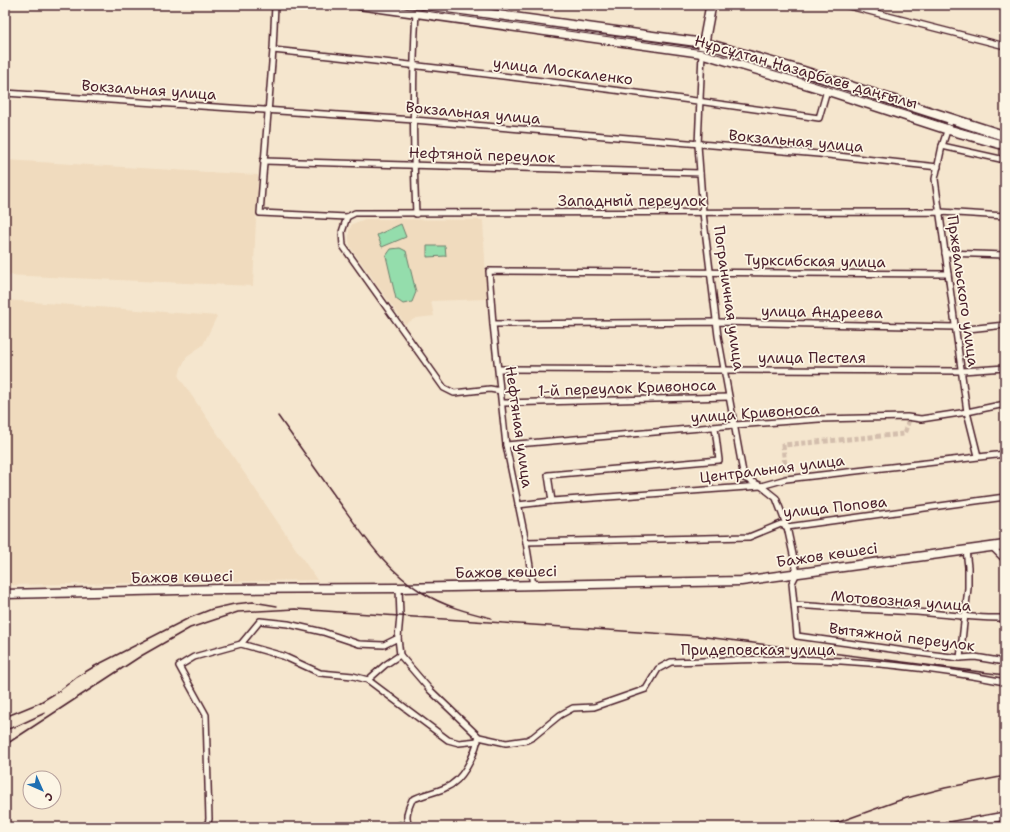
<svg xmlns="http://www.w3.org/2000/svg" width="1010" height="832" viewBox="0 0 1010 832" font-family="'Shantell Sans',sans-serif">
<style>
.built{fill:#f0dbbe}
.green{fill:#94ddac;stroke:#6f7e6c}
.lines{fill:none;stroke-linecap:round;stroke-linejoin:round}
.street-tunnel{stroke:#d3bead;stroke-width:5;stroke-dasharray:5 2.5;stroke-linecap:butt}
.street-casing{stroke:#4a1f2b;stroke-width:8}
.secondary-casing{stroke:#4a1f2b;stroke-width:10}
.primary-casing{stroke:#4a1f2b;stroke-width:11}
.highway-casing{stroke:#4a1f2b;stroke-width:12}
.street{stroke:#fcf5e5;stroke-width:5}
.secondary{stroke:#fcf5e5;stroke-width:7}
.primary{stroke:#fcf5e5;stroke-width:8}
.highway{stroke:#fcf5e5;stroke-width:9}
.tram{stroke:#4a1f2b;stroke-width:1}
.rail{stroke:#4a1f2b;stroke-width:1.5}
.labels{text-anchor:middle;stroke-width:3.5;stroke-linejoin:round;paint-order:stroke}
.street-label{font-size:15px;fill:#4a1f2b;stroke:#fcf5e5}
</style>
<rect width="100%" height="100%" fill="#f5e6ce"/>
<filter id="ink" filterUnits="userSpaceOnUse"><feTurbulence type="fractalNoise" baseFrequency=".025" numOctaves="2"/><feDisplacementMap in="SourceGraphic" scale="8" xChannelSelector="R" yChannelSelector="G"/><feConvolveMatrix kernelMatrix="1 2 1 2 8 2 1 2 1" color-interpolation-filters="sRGB"/></filter>
<g filter="url(#ink)">
<g class="built">
<path d="M5,160L258,175L253,286L5,275Z"/>
<path d="M365,219L483,220L487,299L431,301L434,316L416,318L405,324L351,248L349,240V231L352,224Z"/>
<path d="M5,300L217,316L203,345L187,356L181,368L179,377L317,580L5,585Z"/>
</g>
<g class="green">
<path d="M401,224L406,237L382,247L377,235Z"/>
<path d="M427,246H445L446,256L427,257Z"/>
<path d="M400,248L406,251L416,292L412,302L403,304L396,299L386,256L391,249Z"/>
<path d="M400,821L410,827H385Z"/>
</g>
<g class="lines">
<path class="street-tunnel" d="M786,479L783,445L904,434L910,417"/>
<defs>
<g id="street">
<path d="M275,5L273,50L260,213L347,217L355,213L940,212L1005,216"/>
<path d="M845,5L1005,46"/>
<path d="M273,50C456,69 638,92 819,118L827,90"/>
<path d="M702,53L698,145L703,213L718,336L744,478L761,486L776,498L787,527L797,573L792,583L797,636L927,654L960,658L975,657L1005,662"/>
<path d="M5,93L414,120L819,154L938,167"/>
<path d="M951,119L942,146L935,179L967,412L978,456"/>
<path d="M942,146L1005,160"/>
<path d="M263,161L700,173"/>
<path d="M416,214C413,147 412,79 416,12"/>
<path d="M347,217L342,232L343,246L444,388L454,393L490,389L501,391"/>
<path d="M945,253L1005,255"/>
<path d="M493,324L717,322L955,327L968,329L1005,325"/>
<path d="M499,369L962,371L1005,368"/>
<path d="M502,403L729,397"/>
<path d="M506,445L735,425L819,419L907,417L921,419L967,412L1005,404"/>
<path d="M552,501L548,475L719,460L715,428"/>
<path d="M518,505L552,501L761,486L786,479L1005,454"/>
<path d="M526,542L749,537L781,524L787,527L1005,497"/>
<path d="M991,546L1005,560"/>
<path d="M533,585L526,542L506,445L493,324L489,271L948,274"/>
<path d="M399,588L400,616L398,638L400,655L430,690L479,737L506,743L527,740L533,737L560,715L573,708L594,707L646,689L658,669L671,662C709,661 748,659 787,659C859,660 934,668 1005,682"/>
<path d="M795,605C835,608 876,610 917,612C946,614 975,619 1005,618"/>
<path d="M241,644L283,656L320,673L353,676L368,680L448,740L459,743L478,741"/>
<path d="M960,658L968,588V567L966,550"/>
<path d="M368,680L385,665L400,655"/>
<path d="M207,827L209,819L206,715L179,666L194,657L241,644L260,621L288,624L323,632L359,644L384,645L398,638"/>
<path d="M410,827C404,818 408,809 412,800C423,794 434,793 445,788C463,781 474,756 478,739"/>
</g>
<path id="secondary" d="M945,827L1005,816"/>
<g id="primary">
<path d="M359,5L702,53"/>
<path d="M425,5L704,43"/>
<path d="M5,594L221,589L399,588L741,581L1005,545"/>
</g>
<g id="highway">
<path d="M711,5L702,53L827,90L947,129L1005,145"/>
<path d="M704,43L802,71L1005,136"/>
</g>
</defs>
<use href="#street" class="street-casing"/>
<use href="#secondary" class="secondary-casing"/>
<use href="#primary" class="primary-casing"/>
<use href="#highway" class="highway-casing"/>
<use href="#street" class="street"/>
<use href="#secondary" class="secondary"/>
<use href="#primary" class="primary"/>
<use href="#highway" class="highway"/>
<path class="tram" d="M382,5L703,50L813,82L949,125L1005,141"/>
<g class="rail">
<path d="M278,416C298,444 317,471 337,499C362,533 385,570 423,593C444,606 467,612 491,618"/>
<path d="M5,717L39,703L59,691L77,677L95,666L189,618L212,609L234,604L253,602L277,606"/>
<path d="M5,730L17,726L45,713"/>
<path d="M5,745L141,656L190,628L238,612L295,609L698,636L1005,675"/>
<path d="M825,827L903,799L945,788L1005,776"/>
</g>
</g>
</g>
<g class="labels">
<g class="street-label">
<text transform="translate(563 71) rotate(7)" y="5">улица Москаленко</text>
<text transform="translate(806 72) rotate(16)" y="5">Нұрсұлтан Назарбаев даңғылы</text>
<text transform="translate(149 90) rotate(4)" y="5">Вокзальная улица</text>
<text transform="translate(473 113) rotate(5)" y="5">Вокзальная улица</text>
<text transform="translate(796 141) rotate(5)" y="5">Вокзальная улица</text>
<text transform="translate(482 155) rotate(2)" y="5">Нефтяной переулок</text>
<text x="632" y="206">Западный переулок</text>
<text transform="translate(815 261) rotate(1)" y="5">Турксибская улица</text>
<text transform="translate(963 291) rotate(82)" y="5">Пржвальского улица</text>
<text transform="translate(729 298) rotate(82)" y="5">Пограничная улица</text>
<text transform="translate(822 312) rotate(1)" y="5">улица Андреева</text>
<text x="812" y="363">улица Пестеля</text>
<text transform="translate(627 388) rotate(-2)" y="5">1-й переулок Кривоноса</text>
<text transform="translate(755 413) rotate(-4)" y="5">улица Кривоноса</text>
<text transform="translate(519 427) rotate(82)" y="5">Нефтяная улица</text>
<text transform="translate(772 469) rotate(-7)" y="5">Центральная улица</text>
<text transform="translate(835 507) rotate(-6)" y="5">улица Попова</text>
<text transform="translate(827 555) rotate(-8)" y="5">Бажов көшесі</text>
<text transform="translate(506 572) rotate(-1)" y="5">Бажов көшесі</text>
<text transform="translate(182 577) rotate(-1)" y="5">Бажов көшесі</text>
<text transform="translate(901 601) rotate(4)" y="5">Мотовозная улица</text>
<text transform="translate(902 637) rotate(7)" y="5">Вытяжной переулок</text>
<text x="758" y="655">Придеповская улица</text>
</g>
</g>
<rect width="1010" height="832" fill="none" stroke="#fcf5e5" stroke-width="20"/>
<rect x="10" y="10" width="990" height="812" fill="none" stroke="#4a1f2b" stroke-width="1.5" filter="url(#ink)"/>
<g transform="translate(42 790) rotate(135)"><circle r="19" fill="#fcf5e5" stroke="#b59f9b"/>
<path d="M0-3L7 15L0 10L-7 15Z" fill="#1f6fb2"/>
<text y="-6" font-size="11" font-weight="bold" text-anchor="middle" fill="#4a1f2b">С</text>
</g>
</svg>
